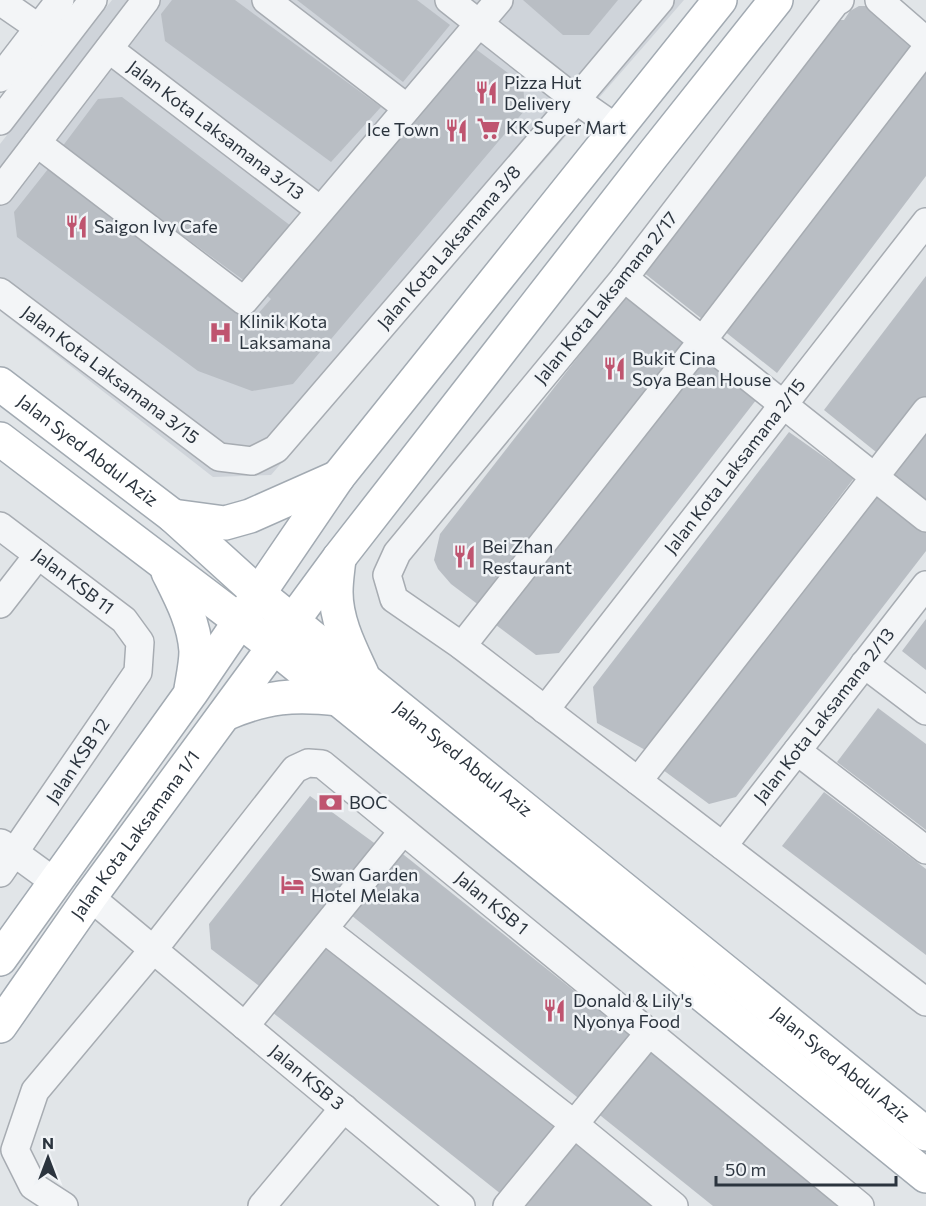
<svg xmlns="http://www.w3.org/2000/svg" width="926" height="1206" viewBox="0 0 926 1206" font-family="Commissioner,sans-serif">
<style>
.built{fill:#cfd4da}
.building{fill:#b9bec4}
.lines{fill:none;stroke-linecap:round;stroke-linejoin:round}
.minor-casing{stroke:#a7acb2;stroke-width:30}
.major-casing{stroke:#a2aab2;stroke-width:36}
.minor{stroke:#f3f5f7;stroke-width:27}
.major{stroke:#fff;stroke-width:33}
.labels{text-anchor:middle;stroke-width:5;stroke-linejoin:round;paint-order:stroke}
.poi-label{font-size:18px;fill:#2b343e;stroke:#f0f3f6;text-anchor:start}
.street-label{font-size:18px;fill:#2b343e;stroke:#f0f3f6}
</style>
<rect width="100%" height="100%" fill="#e1e5e8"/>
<path class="built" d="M112,0H684L271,475L213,477L0,311V144Z"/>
<g class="building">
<path d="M172,0H235L381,107L331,162L165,41L161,14Z"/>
<path d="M297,0H417L450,25L403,82Z"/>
<path d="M523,0H618L589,35H563Z"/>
<path d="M859,6H869L884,17L886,26L897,28L919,44L707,323L643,272L838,20H844L850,11Z"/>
<path d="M473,47L523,84L525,110L293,384L252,391L198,371L17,237L14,212L52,164L256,316L271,299L263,292Z"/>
<path d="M926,66V176L777,373L723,330Z"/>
<path d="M122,97L291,226L246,282L62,147L98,99Z"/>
<path d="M926,276V396L881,456L824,410Z"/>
<path d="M628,293L691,340L484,609L451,584L438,569L434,560L440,534Z"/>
<path d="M705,352L760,395L559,653L536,655L492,622Z"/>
<path d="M926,423V501L888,471Z"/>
<path d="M789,432L854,478L647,751L597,723L593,687Z"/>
<path d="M872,490L926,531V551L736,797L709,804L659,767Z"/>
<path d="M926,619V670L902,651Z"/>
<path d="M878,708L926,744V830L837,762Z"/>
<path d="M824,792L926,869V955L782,846Z"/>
<path d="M310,796L377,845L263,989L211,949L209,924Z"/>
<path d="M399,851L632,1037L582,1101L351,915Z"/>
<path d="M328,942L561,1125L506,1198L272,1012Z"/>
<path d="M645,1048L841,1206H713L596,1112Z"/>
<path d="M573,1140L656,1206H518Z"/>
</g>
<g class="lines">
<defs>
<g id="minor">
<path d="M266,0L407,108"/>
<path d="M449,0L576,100L616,128"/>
<path d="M840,0L835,3L624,278L397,553L387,575L394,599L462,646L926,1002"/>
<path d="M879,0L926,41"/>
<path d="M0,1L39,28"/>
<path id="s1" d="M109,49L320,210"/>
<path d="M0,78L60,0"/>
<path d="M0,121L93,0"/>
<path d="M37,143L244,301L499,0"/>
<path d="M0,191L146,0"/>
<path d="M624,278L926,518"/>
<path id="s2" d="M0,292L219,457L252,461L276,449L576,100L660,0"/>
<path id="s3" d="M0,526L124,620L140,642L138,672L0,873"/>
<path d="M0,604L38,555"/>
<path d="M462,646L702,341L926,49"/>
<path d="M864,664L926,711"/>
<path id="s4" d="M545,710L926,222"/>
<path d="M797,751L926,850"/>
<path d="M638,781L926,411"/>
<path d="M1,843L56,883"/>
<path id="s5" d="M723,846L926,585"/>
<path id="s6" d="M90,897L461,1206"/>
<path d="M324,929L574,1124L674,1206"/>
<path d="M245,1026L403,831"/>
<path id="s7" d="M64,1206L33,1186L15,1150L35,1091L153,950L295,769L308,763L322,764L860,1206"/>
<path d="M262,1206L344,1108"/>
<path d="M507,1206L649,1033"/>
</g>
<g id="major">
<path id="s8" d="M0,384L173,516L259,594L926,1134"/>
<path d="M0,439L274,647L926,1176"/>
<path d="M173,516L225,523L250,516L338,477"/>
<path d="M339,558C338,569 336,580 336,592C336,621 350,648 362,674"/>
<path d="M168,572C181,598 194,622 196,651C196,663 193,677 191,689"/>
<path d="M225,714C267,696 294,694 339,699"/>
<path d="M0,959L191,693L338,477L720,0"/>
<path id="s9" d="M0,1026L90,897L339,558L652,156L776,0"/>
</g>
</defs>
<use href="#minor" class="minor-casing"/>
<use href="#major" class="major-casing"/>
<use href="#minor" class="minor"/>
<use href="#major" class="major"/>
</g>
<defs>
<symbol id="restaurant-bare" viewBox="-9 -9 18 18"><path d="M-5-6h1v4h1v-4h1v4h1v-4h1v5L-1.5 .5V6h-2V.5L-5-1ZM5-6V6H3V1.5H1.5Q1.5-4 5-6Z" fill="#bf546f" stroke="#f0f3f6" stroke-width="2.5" paint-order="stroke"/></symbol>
<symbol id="supermarket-bare" viewBox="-9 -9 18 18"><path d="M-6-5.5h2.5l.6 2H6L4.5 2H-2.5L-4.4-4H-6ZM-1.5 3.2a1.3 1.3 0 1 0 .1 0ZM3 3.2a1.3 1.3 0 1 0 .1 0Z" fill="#bf546f" stroke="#f0f3f6" stroke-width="2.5" paint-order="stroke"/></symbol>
<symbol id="hospital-bare" viewBox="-9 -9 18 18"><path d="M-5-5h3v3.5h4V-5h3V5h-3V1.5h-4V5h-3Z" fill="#bf546f" stroke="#f0f3f6" stroke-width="2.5" paint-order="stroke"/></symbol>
<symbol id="bank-bare" viewBox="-9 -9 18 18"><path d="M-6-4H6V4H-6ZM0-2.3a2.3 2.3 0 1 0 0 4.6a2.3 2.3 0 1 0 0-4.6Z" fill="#bf546f" stroke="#f0f3f6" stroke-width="2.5" paint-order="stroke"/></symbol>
<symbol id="hotel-bare" viewBox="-9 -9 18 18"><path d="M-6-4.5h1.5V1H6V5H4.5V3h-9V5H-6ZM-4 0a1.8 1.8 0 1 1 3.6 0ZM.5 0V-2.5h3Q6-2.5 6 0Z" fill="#bf546f" stroke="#f0f3f6" stroke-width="2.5" paint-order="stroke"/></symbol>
</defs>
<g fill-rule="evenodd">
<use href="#restaurant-bare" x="470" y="76" width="33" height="33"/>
<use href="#supermarket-bare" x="472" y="112" width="33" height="33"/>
<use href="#restaurant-bare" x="440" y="114" width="33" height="33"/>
<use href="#restaurant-bare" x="60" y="210" width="33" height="33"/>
<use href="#hospital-bare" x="204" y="316" width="33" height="33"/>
<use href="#restaurant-bare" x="598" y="352" width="33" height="33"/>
<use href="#restaurant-bare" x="448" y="540" width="33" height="33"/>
<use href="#bank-bare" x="314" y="786" width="33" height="33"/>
<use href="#hotel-bare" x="276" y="868" width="33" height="33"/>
<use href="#restaurant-bare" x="538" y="994" width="33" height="33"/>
</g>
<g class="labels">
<g class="poi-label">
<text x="504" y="89">Pizza Hut<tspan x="504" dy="21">Delivery</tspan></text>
<text x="506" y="134">KK Super Mart</text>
<text x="439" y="136" text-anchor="end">Ice Town</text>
<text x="94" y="233">Saigon Ivy Cafe</text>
<text x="239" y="328">Klinik Kota<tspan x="239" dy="21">Laksamana</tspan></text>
<text x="632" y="365">Bukit Cina<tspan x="632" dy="21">Soya Bean House</tspan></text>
<text x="482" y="553">Bei Zhan<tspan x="482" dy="21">Restaurant</tspan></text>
<text x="349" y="809">BOC</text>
<text x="311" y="881">Swan Garden<tspan x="311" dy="21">Hotel Melaka</tspan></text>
<text x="573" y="1007">Donald &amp; Lily's<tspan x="573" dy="21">Nyonya Food</tspan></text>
</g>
<g class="street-label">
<text dy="6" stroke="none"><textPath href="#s1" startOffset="134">Jalan Kota Laksamana 3/13</textPath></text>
<text dy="6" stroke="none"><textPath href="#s2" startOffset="600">Jalan Kota Laksamana 3/8</textPath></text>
<text transform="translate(606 298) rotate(-51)" y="6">Jalan Kota Laksamana 2/17</text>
<text dy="6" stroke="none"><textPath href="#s2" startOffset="138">Jalan Kota Laksamana 3/15</textPath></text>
<text dy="6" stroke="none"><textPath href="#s8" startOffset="110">Jalan Syed Abdul Aziz</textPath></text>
<text dy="6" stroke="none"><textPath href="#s4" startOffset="309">Jalan Kota Laksamana 2/15</textPath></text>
<text dy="6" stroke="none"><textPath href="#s3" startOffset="92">Jalan KSB 11</textPath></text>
<text dy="6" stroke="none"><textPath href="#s5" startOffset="165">Jalan Kota Laksamana 2/13</textPath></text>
<text dy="6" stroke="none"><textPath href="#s8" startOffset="596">Jalan Syed Abdul Aziz</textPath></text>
<text transform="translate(78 761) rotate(-56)" y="6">Jalan KSB 12</text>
<text dy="6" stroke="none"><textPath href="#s9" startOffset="234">Jalan Kota Laksamana 1/1</textPath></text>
<text dy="6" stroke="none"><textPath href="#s7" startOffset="801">Jalan KSB 1</textPath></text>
<text dy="6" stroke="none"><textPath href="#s8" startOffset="1082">Jalan Syed Abdul Aziz</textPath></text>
<text dy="6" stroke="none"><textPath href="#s6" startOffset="282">Jalan KSB 3</textPath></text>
</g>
</g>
<g transform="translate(48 1158)" stroke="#f0f3f6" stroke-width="4.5" paint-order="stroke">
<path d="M0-4.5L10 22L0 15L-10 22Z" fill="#2b343e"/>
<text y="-9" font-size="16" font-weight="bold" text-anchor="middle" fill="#2b343e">N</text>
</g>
<path d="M716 1176v9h180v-9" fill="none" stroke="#2b343e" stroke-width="3"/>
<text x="725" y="1176" font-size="18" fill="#2b343e" stroke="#f0f3f6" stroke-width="4.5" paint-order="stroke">50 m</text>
</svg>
